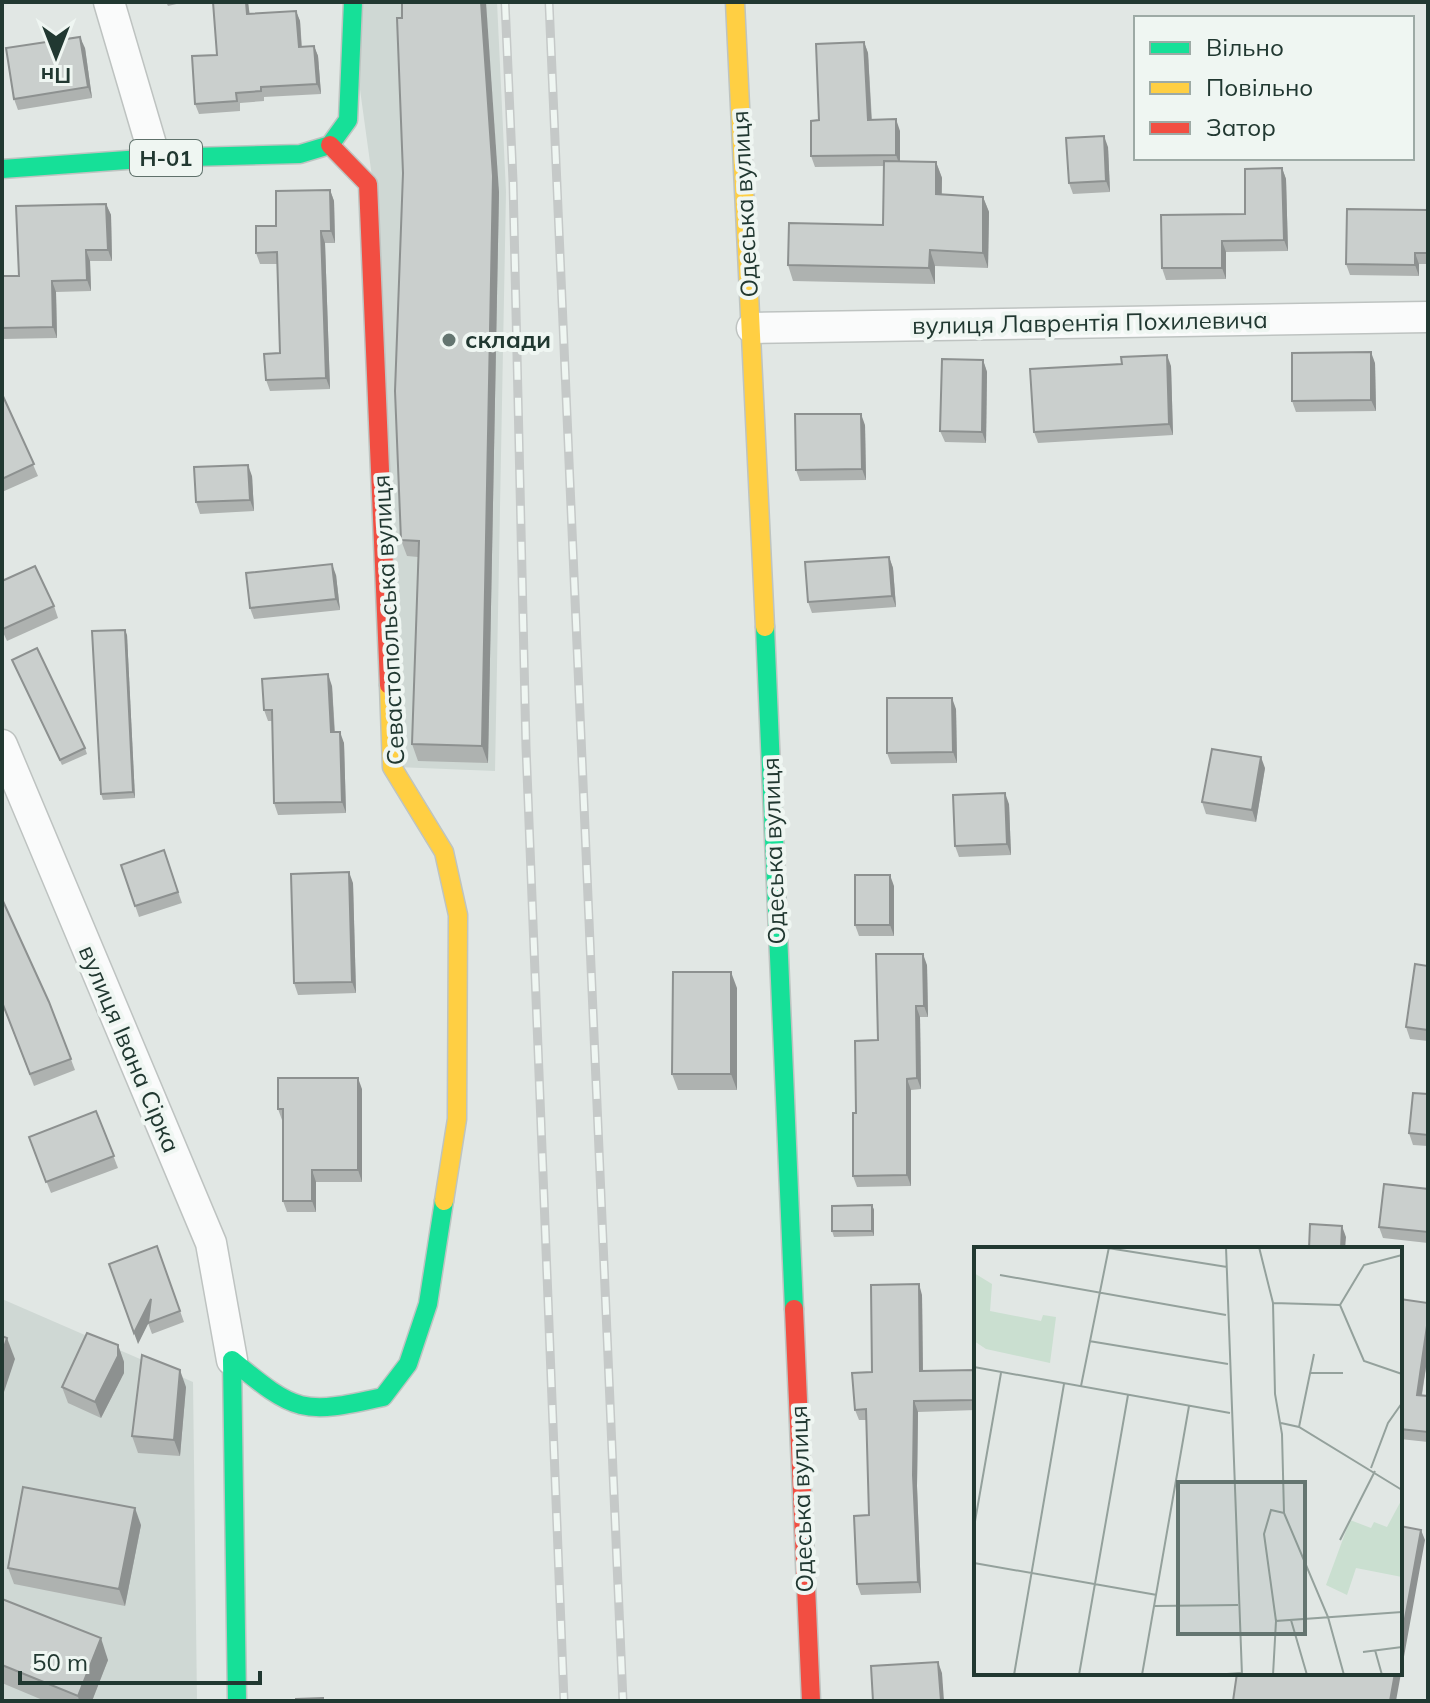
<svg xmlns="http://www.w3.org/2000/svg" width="1430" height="1703" viewBox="0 0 1430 1703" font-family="Mulish,sans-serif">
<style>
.built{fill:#cfd8d4}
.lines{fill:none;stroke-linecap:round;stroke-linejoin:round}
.street-casing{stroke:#bec3c1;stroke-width:33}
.fast-casing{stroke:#bec4c1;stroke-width:21}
.slow-casing{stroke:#bec4c1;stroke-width:21}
.jam-casing{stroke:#bec4c1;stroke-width:21}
.street{stroke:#fafbfb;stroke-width:30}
.fast{stroke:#16e098;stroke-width:18}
.slow{stroke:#ffcf43;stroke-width:18}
.jam{stroke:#f24e42;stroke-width:18}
.rail-casing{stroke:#c5c9c8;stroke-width:9}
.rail{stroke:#eff6f2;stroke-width:6;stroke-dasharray:18;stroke-linecap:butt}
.wall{fill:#aeb2b0}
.shaded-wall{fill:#8d9190}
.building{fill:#cacfcd;stroke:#8d9190;stroke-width:2}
.poi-dot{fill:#647570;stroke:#eff6f2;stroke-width:3}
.labels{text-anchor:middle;stroke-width:8;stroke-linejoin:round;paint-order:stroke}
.shield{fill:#eff6f2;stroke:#5f716b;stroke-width:2}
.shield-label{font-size:22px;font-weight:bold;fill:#213831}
.street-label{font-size:24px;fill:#213831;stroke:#eff6f2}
.poi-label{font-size:24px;font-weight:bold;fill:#213831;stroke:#eff6f2;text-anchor:start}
.inset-road{fill:none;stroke:#94a19c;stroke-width:2}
.view{fill:#647570;fill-opacity:0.15;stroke:#647570;stroke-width:4}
.inset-edge{fill:none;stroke:#213831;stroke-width:4}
</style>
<rect width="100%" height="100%" fill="#e1e7e4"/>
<g class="built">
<path d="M359,2H497L506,192L495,771L397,767L373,184L358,75Z"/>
<path d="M2,1299L193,1382L197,1701H2Z"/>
</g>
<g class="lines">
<defs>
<g id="street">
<path d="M109,2L155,158"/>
<path d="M752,328L1428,317"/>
<path d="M2,745L211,1243L232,1360"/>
</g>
<g id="fast">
<path d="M2,169L155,158L300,154L330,145L348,120L353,2"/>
<path d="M765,627L794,1309"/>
<path d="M237,1701L232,1360C296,1413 302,1415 383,1397L408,1364L428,1304L444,1201"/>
</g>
<g id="slow">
<path d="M735,2L765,627"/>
<path d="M389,685L392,767L444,852L458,915L457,1119L444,1201"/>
</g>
<g id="jam">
<path d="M330,145L368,184L389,685"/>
<path d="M794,1309L811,1701"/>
</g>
</defs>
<use href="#street" class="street-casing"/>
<use href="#fast" class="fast-casing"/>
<use href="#slow" class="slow-casing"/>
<use href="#jam" class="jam-casing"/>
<use href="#street" class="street"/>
<use href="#fast" class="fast"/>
<use href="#slow" class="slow"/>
<use href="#jam" class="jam"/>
<defs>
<g id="rail">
<path d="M505,2L513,181L526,747L564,1701"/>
<path d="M549,2L623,1701"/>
</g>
</defs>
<use href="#rail" class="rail-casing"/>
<use href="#rail" class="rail"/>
</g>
<g class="wall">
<path d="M166,2H185L168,6Z"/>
<path d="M213,2H248L249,14L296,11L300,21L302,47L314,46L318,56L321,94L264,97V101L240,103V111L199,114L195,104L217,55Z"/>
<path d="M864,42L868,53L872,120L900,131V162H936L942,178V194L983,197L989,212L988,268L935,266V284L793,281L788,265L883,225L884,166L815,167L811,156L819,120Z"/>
<path d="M85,48L92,98L18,110L14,99Z"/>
<path d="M1108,147L1110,192L1073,194L1069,183Z"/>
<path d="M1282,168L1286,179L1288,251L1226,252V279L1166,280L1162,268L1245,214Z"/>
<path d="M403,173L499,192L488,763L418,761L412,744L418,557L407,556L401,540Z"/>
<path d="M330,190L334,201L335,243H325L330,389L270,391L266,380L280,353L277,264H260L256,253L276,226Z"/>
<path d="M106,204L111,215L112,261H90L91,291L56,292L57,338L2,339V276H19Z"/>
<path d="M1428,210V264H1419V276L1350,275L1346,264Z"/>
<path d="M983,360L987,372L986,443L945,442L940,431Z"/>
<path d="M1375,363L1376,411L1296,412L1292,401Z"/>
<path d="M1171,366L1173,435L1038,443L1034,432Z"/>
<path d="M2,394L38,476L2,492Z"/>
<path d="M865,425L866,480L800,481L796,470Z"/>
<path d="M252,476L254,511L200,514L196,502Z"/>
<path d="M889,557L893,568L896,607L812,613L808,602Z"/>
<path d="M336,575L340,610L254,619L250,608Z"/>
<path d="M2,581L54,606L58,618L7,641L2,630Z"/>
<path d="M127,635L135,798L103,800L101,794Z"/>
<path d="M12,660L85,748L87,754L62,765Z"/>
<path d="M332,686L335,732L344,743L346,813L278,815L274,803L272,721H268L264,710Z"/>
<path d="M956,709L957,763L891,764L887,753Z"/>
<path d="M1265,768L1256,822L1206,814L1202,802Z"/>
<path d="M1009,804L1011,855L959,857L955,846Z"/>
<path d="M164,850L182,903L139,917L121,865Z"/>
<path d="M353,883L356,993L298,995L294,983Z"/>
<path d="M894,886V936H859L855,925Z"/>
<path d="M927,965L928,1017H920L921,1089L911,1090V1186L857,1187L853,1176L856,1113Z"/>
<path d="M1428,966V1041L1410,1039L1406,1027Z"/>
<path d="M737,988V1090H678L672,1074Z"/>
<path d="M49,1002L75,1070L34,1086L2,1003Z"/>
<path d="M362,1089V1182H316V1212H287L283,1201L282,1120L278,1109Z"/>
<path d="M1428,1094V1146L1413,1145L1409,1133Z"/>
<path d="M96,1111L118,1168L51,1193L29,1137Z"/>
<path d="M1428,1189V1243L1383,1238L1379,1227Z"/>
<path d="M872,1205L874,1210V1236L834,1237L832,1231Z"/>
<path d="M157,1246L184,1322L152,1334L148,1323L138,1344Z"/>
<path d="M922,1295L923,1371L976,1370V1410L918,1412L917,1486L921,1593L861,1595L857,1584L869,1515L866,1420H859L855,1410L872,1372Z"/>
<path d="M1400,1299L1428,1303V1354L1422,1395L1428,1396V1442L1400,1439Z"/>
<path d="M118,1345L124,1362V1373L101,1418L68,1403L62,1387Z"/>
<path d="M186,1387L180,1456L138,1453L132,1436Z"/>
<path d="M141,1525L125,1606L14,1584L8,1568Z"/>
<path d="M2,1599L108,1660L92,1701H45L2,1683Z"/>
</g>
<g class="shaded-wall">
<path d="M246,2H248L251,24L247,14Z"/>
<path d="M481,2H486L499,192L488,763L482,746Z"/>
<path d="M296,11L300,21L302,57L299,47Z"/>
<path d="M80,37L85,48L92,98L88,87Z"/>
<path d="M864,42L868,53L872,131L868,120Z"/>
<path d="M314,46L318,56L321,94L317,84Z"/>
<path d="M896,119L900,131V166L896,155Z"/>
<path d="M1104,136L1108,147L1110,192L1106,181Z"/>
<path d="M936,162L942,178L941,209L936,194Z"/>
<path d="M1282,168L1286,179L1288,251L1284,240Z"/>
<path d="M330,190L334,201L335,243L331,231Z"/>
<path d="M983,197L989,212L988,268L983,253Z"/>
<path d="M106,204L111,215L112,261L108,250Z"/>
<path d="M321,231L325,243L330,389L326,378Z"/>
<path d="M1222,241L1226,252V279L1222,268Z"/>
<path d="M86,250L90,261L91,291L87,280Z"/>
<path d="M930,250L935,266V284L929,268Z"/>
<path d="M1415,253L1419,264V276L1415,265Z"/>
<path d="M52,281L56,292L57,338L53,327Z"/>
<path d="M1371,352L1375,363L1376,411L1371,400Z"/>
<path d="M1167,355L1171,366L1173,435L1169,424Z"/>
<path d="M983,360L987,372L986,443L982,432Z"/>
<path d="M861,414L865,425L866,480L862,469Z"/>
<path d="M248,465L252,476L254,511L250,500Z"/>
<path d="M889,557L893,568L896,607L892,596Z"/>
<path d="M332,564L336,575L340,610L336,599Z"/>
<path d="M125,630L127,635L135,798L133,792Z"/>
<path d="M328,674L332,686L335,743L331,732Z"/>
<path d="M952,698L956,709L957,763L953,752Z"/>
<path d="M340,732L344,743L346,813L342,802Z"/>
<path d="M1261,757L1265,768L1256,822L1252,810Z"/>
<path d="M1005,793L1009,804L1011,855L1007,844Z"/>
<path d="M349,872L353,883L356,993L352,982Z"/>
<path d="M890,875L894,886V936L890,925Z"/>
<path d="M923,954L927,965L928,1017L924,1006Z"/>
<path d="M731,972L737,988V1090L731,1074Z"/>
<path d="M916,1006L920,1017L921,1089L917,1078Z"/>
<path d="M358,1078L362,1089V1182L358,1170Z"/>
<path d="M907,1079L911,1090V1186L907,1175Z"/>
<path d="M312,1170L316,1182V1212L312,1201Z"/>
<path d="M872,1205L874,1210V1236L872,1231Z"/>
<path d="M1342,1226L1346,1237L1345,1249H1341Z"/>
<path d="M919,1284L922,1295L923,1382L920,1371Z"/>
<path d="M151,1299L155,1310L138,1344L134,1333Z"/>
<path d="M1428,1319V1354L1420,1405L1417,1395Z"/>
<path d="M7,1338L15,1359L2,1398V1354Z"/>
<path d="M118,1345L124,1362V1373L101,1418L95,1402Z"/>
<path d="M180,1370L186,1387L180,1456L174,1440Z"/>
<path d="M914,1401L918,1412L917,1486L921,1593L918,1582L913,1475Z"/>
<path d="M135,1508L141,1525L125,1606L119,1589Z"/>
<path d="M1421,1530L1425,1540L1396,1701H1390L1395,1673H1400V1646Z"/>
<path d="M101,1638L108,1660L92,1701H79L78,1696Z"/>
<path d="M938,1662L942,1673L944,1701H941Z"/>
</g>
<g class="building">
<path d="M213,2H246L247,14L296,11L299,47L314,46L317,84L261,87V91L236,93L237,101L195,104L192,56L217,55Z"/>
<path d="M402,2H481L493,176L482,746L412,744L419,541L401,540L395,391L403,173L397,18H402Z"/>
<path d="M80,37L88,87L14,99L6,48Z"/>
<path d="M864,42L868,120L896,119V155L811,156V121L819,120L816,44Z"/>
<path d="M1104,136L1106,181L1069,183L1066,138Z"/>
<path d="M884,161L936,162V194L983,197V253L930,250L929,268L788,265L789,223L883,225Z"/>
<path d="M1282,168L1284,240L1222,241V268H1162L1161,215L1245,214V169Z"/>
<path d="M330,190L331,231H321L326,378L266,380L264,354L280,353L277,252L256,253V226H276V191Z"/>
<path d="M106,204L108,250H86L87,280L52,281L53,327L2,328V276H19L16,206Z"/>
<path d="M1347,209L1428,210V253H1415V265L1346,264Z"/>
<path d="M1371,352V400L1292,401V353Z"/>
<path d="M1167,355L1169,424L1034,432L1030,369L1122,364L1121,357Z"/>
<path d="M942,359L983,360L982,432L940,431Z"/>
<path d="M2,394L34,464L2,479Z"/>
<path d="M795,414H861L862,469L796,470Z"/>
<path d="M248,465L250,500L196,502L194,467Z"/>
<path d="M889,557L892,596L808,602L805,562Z"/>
<path d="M332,564L336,599L250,608L246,573Z"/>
<path d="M35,566L54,606L3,629L2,581Z"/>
<path d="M125,630L133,792L101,794L92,631Z"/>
<path d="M37,648L85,748L60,760L12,660Z"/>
<path d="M328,674L331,732H340L342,802L274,803L272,710H264L262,679Z"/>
<path d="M887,698H952L953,752L887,753Z"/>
<path d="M1212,749L1261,757L1252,810L1202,802Z"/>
<path d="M1005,793L1007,844L955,846L953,795Z"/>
<path d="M164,850L178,892L135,906L121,865Z"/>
<path d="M349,872L352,982L294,983L291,874Z"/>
<rect x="855" y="875" width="35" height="50"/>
<path d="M2,899L49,1002L71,1059L30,1074L2,1002Z"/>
<path d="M876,954H923L924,1006H916L917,1078L907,1079V1175L853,1176V1113H856L855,1041L878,1040Z"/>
<path d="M1415,964L1428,966V1030L1406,1027Z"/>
<path d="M673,972H731V1074H672Z"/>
<path d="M278,1078H358V1170H312V1201H283V1109H278Z"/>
<path d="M1413,1093L1428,1094V1135L1409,1133Z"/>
<path d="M96,1111L114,1156L46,1182L29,1137Z"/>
<path d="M1384,1184L1428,1189V1232L1379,1227Z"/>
<path d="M872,1205V1231H832V1206Z"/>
<path d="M1310,1224L1342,1226L1341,1249H1309Z"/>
<path d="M157,1246L180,1311L148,1323L151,1299L134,1333L109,1264Z"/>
<path d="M919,1284L920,1371L976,1370V1400L914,1401L913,1475L918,1582L857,1584L854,1516L869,1515L866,1409L855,1410L852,1373L872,1372L871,1285Z"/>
<path d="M1400,1299L1428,1303V1319L1417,1395L1428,1396V1432L1400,1429Z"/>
<path d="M87,1333L118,1345V1356L95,1402L62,1387Z"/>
<path d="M2,1336L7,1338L2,1354Z"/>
<path d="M142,1355L180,1370L174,1440L132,1436Z"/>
<path d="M23,1487L135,1508L119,1589L8,1568Z"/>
<path d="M1400,1526L1421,1530L1400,1646Z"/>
<path d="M2,1599L101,1638L78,1696L2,1665Z"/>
<path d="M938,1662L941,1701H873L871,1666Z"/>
<path d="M1237,1673H1395L1390,1701H1233Z"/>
<path d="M323,1698V1701H296V1699Z"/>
</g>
<circle class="poi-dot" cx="449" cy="340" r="8"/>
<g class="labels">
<rect class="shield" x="130" y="140" width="72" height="36" rx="6"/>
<g class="shield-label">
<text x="166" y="166">Н-01</text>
</g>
<g class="street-label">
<text transform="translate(745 204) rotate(-93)" y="8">Одеська вулиця</text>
<text transform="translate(1090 323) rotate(-1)" y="8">вулиця Лаврентія Похилевича</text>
<text transform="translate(389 620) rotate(-93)" y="8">Севастопольська вулиця</text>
<text transform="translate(774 851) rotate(-92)" y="8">Одеська вулиця</text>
<text transform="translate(129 1049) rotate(67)" y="8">вулиця Івана Сірка</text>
<text transform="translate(802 1499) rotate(-92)" y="8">Одеська вулиця</text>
</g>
<g class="poi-label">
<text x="465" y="348">склади</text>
</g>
</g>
<g transform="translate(974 1247)">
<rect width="428" height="428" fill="#e1e7e4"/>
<path d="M0,26L18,37L16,64L67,74L69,68L82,70L76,116L12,102L0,94ZM428,252V330L382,321L373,348L352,338L376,273L397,281L400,275L413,280Z" fill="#cadfd0"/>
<path class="inset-road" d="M252,0L268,428M285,0L299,56L301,147L308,187L310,266L297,263L290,287L302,374M134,1L253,20M26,28L252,68M299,56L366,58L390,114L428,127M366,58L390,18L428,8M115,94L254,117M0,120L256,166M336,126H369M107,139L135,0M307,176L325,180L428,243M325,180L340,107M397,221L414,176L428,156M310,266L354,370L370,428M0,280L27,126M366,293L401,224M0,316L183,348M181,359L264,358M317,373L333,428M401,403L408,428M389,405L428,400M40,428L90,137M105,428L154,148M168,428L215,159M238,428L268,426M299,428L302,374L428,365"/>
<path class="view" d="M204,235H331V387H204Z"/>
<rect width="428" height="428" class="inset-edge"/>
</g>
<rect width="1430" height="1703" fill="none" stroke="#213831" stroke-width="8"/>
<rect x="1134" y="16" width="280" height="144" fill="#eff6f2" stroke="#9daaa5" stroke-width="2"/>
<rect x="1150" y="42" width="40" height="12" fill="#16e098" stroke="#9daaa5" stroke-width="2"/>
<text x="1206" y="56" font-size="24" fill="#213831">Вільно</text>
<rect x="1150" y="82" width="40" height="12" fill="#ffcf43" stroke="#9daaa5" stroke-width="2"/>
<text x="1206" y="96" font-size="24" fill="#213831">Повільно</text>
<rect x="1150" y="122" width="40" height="12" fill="#f24e42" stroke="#9daaa5" stroke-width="2"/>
<text x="1206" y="136" font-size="24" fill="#213831">Затор</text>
<g transform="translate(56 56) rotate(180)" stroke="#eff6f2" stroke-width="6" paint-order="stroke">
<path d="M0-6L14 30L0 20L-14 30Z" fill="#213831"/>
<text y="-12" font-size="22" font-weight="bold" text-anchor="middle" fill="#213831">Пн</text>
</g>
<path d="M20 1671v12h240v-12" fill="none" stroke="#213831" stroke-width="4"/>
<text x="32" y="1671" font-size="24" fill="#213831" stroke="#eff6f2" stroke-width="6" paint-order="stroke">50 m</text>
</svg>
